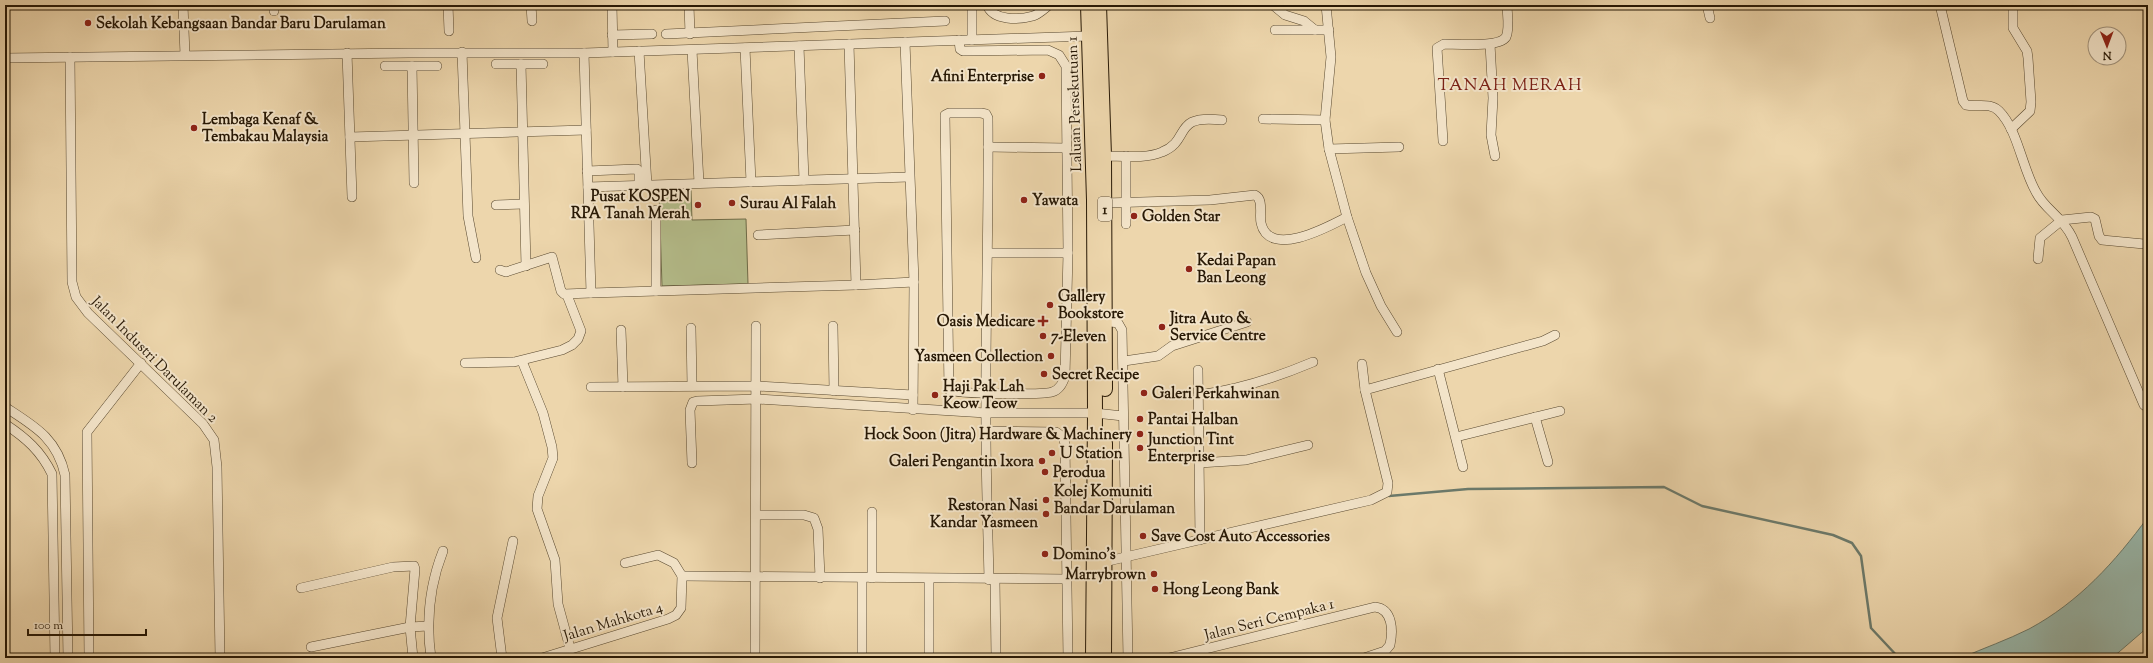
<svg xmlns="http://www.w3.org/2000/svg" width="2153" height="663" viewBox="0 0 2153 663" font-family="'Sorts Mill Goudy',serif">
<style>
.green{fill:#b5be8c;stroke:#6e6b48}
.water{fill:#99b9ad;stroke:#6b796a}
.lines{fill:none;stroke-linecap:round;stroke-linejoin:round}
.stream{stroke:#6b796a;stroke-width:2.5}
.minor-casing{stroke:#58482f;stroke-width:10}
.highway-casing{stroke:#271805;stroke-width:16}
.minor{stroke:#f3e4c9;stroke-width:9}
.highway{stroke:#edd6ac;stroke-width:14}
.poi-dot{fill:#8f2418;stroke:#f3e4c9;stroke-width:1.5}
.labels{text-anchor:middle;stroke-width:4;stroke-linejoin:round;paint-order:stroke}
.shield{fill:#f3e4c9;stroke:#645540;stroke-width:1}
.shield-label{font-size:14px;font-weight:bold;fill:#271805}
.poi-label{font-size:15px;font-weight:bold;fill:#271805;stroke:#f3e4c9;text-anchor:start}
.street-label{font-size:15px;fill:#271805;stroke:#f3e4c9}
.quarter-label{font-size:17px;letter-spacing:1px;fill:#7a1f14;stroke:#f3e4c9}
</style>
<rect width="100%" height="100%" fill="#edd6ac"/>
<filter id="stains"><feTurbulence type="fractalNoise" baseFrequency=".005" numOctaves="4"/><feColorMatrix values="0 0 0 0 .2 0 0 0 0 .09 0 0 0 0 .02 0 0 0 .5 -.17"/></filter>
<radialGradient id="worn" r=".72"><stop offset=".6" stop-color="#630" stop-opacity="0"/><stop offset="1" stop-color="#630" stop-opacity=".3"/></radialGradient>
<path class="green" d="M691,190L692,220L746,219L748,284L662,286L659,191Z"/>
<path class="water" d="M2148,517V627L2112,658H1961C1984,648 2007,640 2029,629C2079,602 2115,562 2148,517Z"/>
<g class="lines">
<path class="stream" d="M1389,496L1468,489L1664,487L1702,506L1833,535L1852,543L1861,556L1871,628L1899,658"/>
<defs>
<g id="minor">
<path d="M183,5L185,55"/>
<path d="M274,5V11"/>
<path d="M448,5L449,31"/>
<path d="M531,5L532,21"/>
<path d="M612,5L613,52"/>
<path d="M689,5L690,34"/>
<path d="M972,5V40"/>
<path d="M987,5C993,21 1019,20 1033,16C1039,14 1044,9 1049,5"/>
<path d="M1273,5L1285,15L1304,21L1315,30"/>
<path d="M1326,5L1331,57L1325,120L1329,149L1347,217L1366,273L1381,306L1397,332"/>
<path d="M1707,5L1710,18"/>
<path d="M1940,5L1963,101L1966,105C1977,107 1990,102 1999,111C2018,130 2022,168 2036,192C2045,210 2062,216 2072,237L2144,405L2148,408"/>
<path d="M1275,30H1329"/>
<path d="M666,34L945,21"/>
<path d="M612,35L652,34"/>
<path d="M959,40L960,49L963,51L1048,50L1059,55L1066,66L1068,253L1065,376C1063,383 1059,390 1052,392C1041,395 958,394 949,390L945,115L949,113H981L986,114L988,118C989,222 985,326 986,431C986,480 988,530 989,580"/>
<path d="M905,42L914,282L913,410"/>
<path d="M849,44L856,285"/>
<path d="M1490,44L1493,98L1491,135L1495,156"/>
<path d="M799,46L804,180"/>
<path d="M745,48L751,182"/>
<path d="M692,50L699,183"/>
<path d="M639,51L647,185"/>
<path d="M462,52L468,216L476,258"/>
<path d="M347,53L352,197"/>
<path d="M584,53L591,293"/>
<path d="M70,57L72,282L76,297L88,313L203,424L214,440L217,467L220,658"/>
<path d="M5,58L408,53H584L1088,36"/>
<path d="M496,64H543"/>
<path d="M521,64L526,266"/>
<path d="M385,66H437"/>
<path d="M412,66L414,183"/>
<path d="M1263,119L1325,120"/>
<path d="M2011,129L2030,111L2031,102L2028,58L2027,51L2013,28V5"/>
<path d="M350,137L586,130"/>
<path d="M1443,141L1437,48L1444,44C1456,44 1499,48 1506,37C1510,29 1507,13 1507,5"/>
<path d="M988,147L1067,148"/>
<path d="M1329,149L1399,147"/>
<path d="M1104,156C1122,156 1146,159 1162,152C1192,140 1171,114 1222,120"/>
<path d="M587,171L637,169L639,171V185"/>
<path d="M588,187L909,177"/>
<path d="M1105,203L1210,200L1255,195C1264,199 1259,215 1261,223C1269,259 1328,227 1347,217"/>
<path d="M496,205L524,204"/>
<path d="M1126,224V156"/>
<path d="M758,235L855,230"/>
<path d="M988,253H1068"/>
<path d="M2038,259L2040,238L2062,220L2091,217L2095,219L2099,236L2102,240L2144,244"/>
<path d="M500,270L506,272L552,257L561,291L564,294L591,293L856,285L914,282"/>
<path d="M656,291V210"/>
<path d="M1105,321L1118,323L1122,330L1128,658"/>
<path d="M833,326L834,391"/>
<path d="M691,328L692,386"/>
<path d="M621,330L623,387"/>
<path d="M522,361L543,413L552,447L553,458L538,496L537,509L555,560L558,604L570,648"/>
<path d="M1124,361L1158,356L1172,346L1247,322"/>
<path d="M465,363L514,362L562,350L572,345L578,339L581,331L567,295"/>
<path d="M1438,369L1463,467"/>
<path d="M1198,370L1200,540"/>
<path d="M591,387L757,386L913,395"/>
<path d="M1365,390L1543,341L1555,335"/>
<path d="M1198,395C1239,390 1275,378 1313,362"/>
<path d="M5,407C34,426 57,438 65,475L68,658"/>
<path d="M1535,417L1548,462"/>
<path d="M5,424C26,438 41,451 52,474L55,658"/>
<path d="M986,431L1056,432L1063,437L1065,444L1068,658"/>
<path d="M1456,437L1560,411"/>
<path d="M692,463L690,410L693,402L697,401L757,399L986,413H1095L1123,416"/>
<path d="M1199,463L1246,460L1308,445"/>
<path d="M872,512V578"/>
<path d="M756,515H804L814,518L818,529L820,578"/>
<path d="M1104,562L1371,500L1387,492L1388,483L1365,390L1362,364"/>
<path d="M682,576L1067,579"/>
<path d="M929,579V658"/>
<path d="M995,580L996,658"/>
<path d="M301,588L393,567L414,566L415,569L410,627L413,658"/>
<path d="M311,647L410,627L428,626"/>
<path d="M89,658L87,432L141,363"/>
<path d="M431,658C426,622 430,584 443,551"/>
<path d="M502,658L497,618L513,541"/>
<path d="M542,658L668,619L676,615L681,608L682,576L674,563L658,555L625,563"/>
<path d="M755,658L756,326"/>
<path d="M862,658V578"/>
<path d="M1169,658L1375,607C1393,609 1393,631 1390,645L1385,651L1364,658"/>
</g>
<g id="highway">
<path d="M1088,5L1094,200L1095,413L1093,658"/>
<path d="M1099,5L1104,156L1105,389"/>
<path d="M1104,658L1105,443"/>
</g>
</defs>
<use href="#minor" class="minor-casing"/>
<use href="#highway" class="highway-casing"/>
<use href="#minor" class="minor"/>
<use href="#highway" class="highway"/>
</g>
<g class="poi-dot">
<circle cx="88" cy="23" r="4"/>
<circle cx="1042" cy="76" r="4"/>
<circle cx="194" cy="128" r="4"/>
<circle cx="1024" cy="200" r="4"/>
<circle cx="732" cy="203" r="4"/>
<circle cx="698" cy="205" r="4"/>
<circle cx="1134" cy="216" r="4"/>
<circle cx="1189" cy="269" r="4"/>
<circle cx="1050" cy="305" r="4"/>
<path d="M1041 315h4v4h4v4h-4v4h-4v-4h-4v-4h4z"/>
<circle cx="1162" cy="327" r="4"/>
<circle cx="1043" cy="336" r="4"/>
<circle cx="1051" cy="356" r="4"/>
<circle cx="1044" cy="374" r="4"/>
<circle cx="1144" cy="393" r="4"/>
<circle cx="935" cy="395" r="4"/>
<circle cx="1140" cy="419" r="4"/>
<circle cx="1140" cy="434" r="4"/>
<circle cx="1140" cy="448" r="4"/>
<circle cx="1052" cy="453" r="4"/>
<circle cx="1042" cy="461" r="4"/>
<circle cx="1045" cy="472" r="4"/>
<circle cx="1046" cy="500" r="4"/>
<circle cx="1046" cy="514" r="4"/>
<circle cx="1143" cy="536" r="4"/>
<circle cx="1045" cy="554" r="4"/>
<circle cx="1154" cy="574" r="4"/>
<circle cx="1155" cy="589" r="4"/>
</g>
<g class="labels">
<rect class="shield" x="1098" y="197" width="14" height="24" rx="3"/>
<g class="shield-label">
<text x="1105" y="214">1</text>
</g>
<g class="poi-label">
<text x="96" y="28">Sekolah Kebangsaan Bandar Baru Darulaman</text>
<text x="1034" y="81" text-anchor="end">Afini Enterprise</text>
<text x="202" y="124">Lembaga Kenaf &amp;<tspan x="202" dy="17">Tembakau Malaysia</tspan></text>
<text x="690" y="201" text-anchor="end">Pusat KOSPEN<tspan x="690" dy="17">RPA Tanah Merah</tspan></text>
<text x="1032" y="205">Yawata</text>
<text x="740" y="208">Surau Al Falah</text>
<text x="1142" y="221">Golden Star</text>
<text x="1197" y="265">Kedai Papan<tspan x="1197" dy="17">Ban Leong</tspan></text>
<text x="1058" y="301">Gallery<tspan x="1058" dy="17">Bookstore</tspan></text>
<text x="1170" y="323">Jitra Auto &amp;<tspan x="1170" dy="17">Service Centre</tspan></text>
<text x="1035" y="326" text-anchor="end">Oasis Medicare</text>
<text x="1051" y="341">7-Eleven</text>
<text x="1043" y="361" text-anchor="end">Yasmeen Collection</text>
<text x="1052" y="379">Secret Recipe</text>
<text x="943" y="391">Haji Pak Lah<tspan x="943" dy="17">Keow Teow</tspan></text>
<text x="1152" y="398">Galeri Perkahwinan</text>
<text x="1148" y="424">Pantai Halban</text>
<text x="1132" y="439" text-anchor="end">Hock Soon (Jitra) Hardware &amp; Machinery</text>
<text x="1148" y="444">Junction Tint<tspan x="1148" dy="17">Enterprise</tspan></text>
<text x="1060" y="458">U Station</text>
<text x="1034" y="466" text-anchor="end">Galeri Pengantin Ixora</text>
<text x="1053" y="477">Perodua</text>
<text x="1054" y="496">Kolej Komuniti<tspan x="1054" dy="17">Bandar Darulaman</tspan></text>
<text x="1038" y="510" text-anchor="end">Restoran Nasi<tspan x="1038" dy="17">Kandar Yasmeen</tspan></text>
<text x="1151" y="541">Save Cost Auto Accessories</text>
<text x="1053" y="559">Domino's</text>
<text x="1146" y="579" text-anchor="end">Marrybrown</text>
<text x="1163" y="594">Hong Leong Bank</text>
</g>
<g class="street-label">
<text transform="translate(1074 104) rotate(-92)" y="5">Laluan Persekutuan 1</text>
<text transform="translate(155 359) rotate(45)" y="5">Jalan Industri Darulaman 2</text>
<text transform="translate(1269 619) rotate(-14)" y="5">Jalan Seri Cempaka 1</text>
<text transform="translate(613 621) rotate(-17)" y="5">Jalan Mahkota 4</text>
</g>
<g class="quarter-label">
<text x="1510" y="90">TANAH MERAH</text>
</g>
</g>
<rect width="2153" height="663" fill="none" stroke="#edd6ac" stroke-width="20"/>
<rect x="6" y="6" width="2141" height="651" fill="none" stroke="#271805" stroke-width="2"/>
<rect x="10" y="10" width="2133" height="643" fill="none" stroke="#271805"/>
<g transform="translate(2107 46) rotate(179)"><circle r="19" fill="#f3e4c9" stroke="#a1927b"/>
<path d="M0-3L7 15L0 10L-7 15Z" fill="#8f2418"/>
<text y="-6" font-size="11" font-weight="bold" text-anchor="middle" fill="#271805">N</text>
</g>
<path d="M28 629v6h118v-6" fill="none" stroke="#271805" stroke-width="2"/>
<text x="34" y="629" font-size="12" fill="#271805" stroke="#f3e4c9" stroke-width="3" paint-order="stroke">100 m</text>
<rect width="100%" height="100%" filter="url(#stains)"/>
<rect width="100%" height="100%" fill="url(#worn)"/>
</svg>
